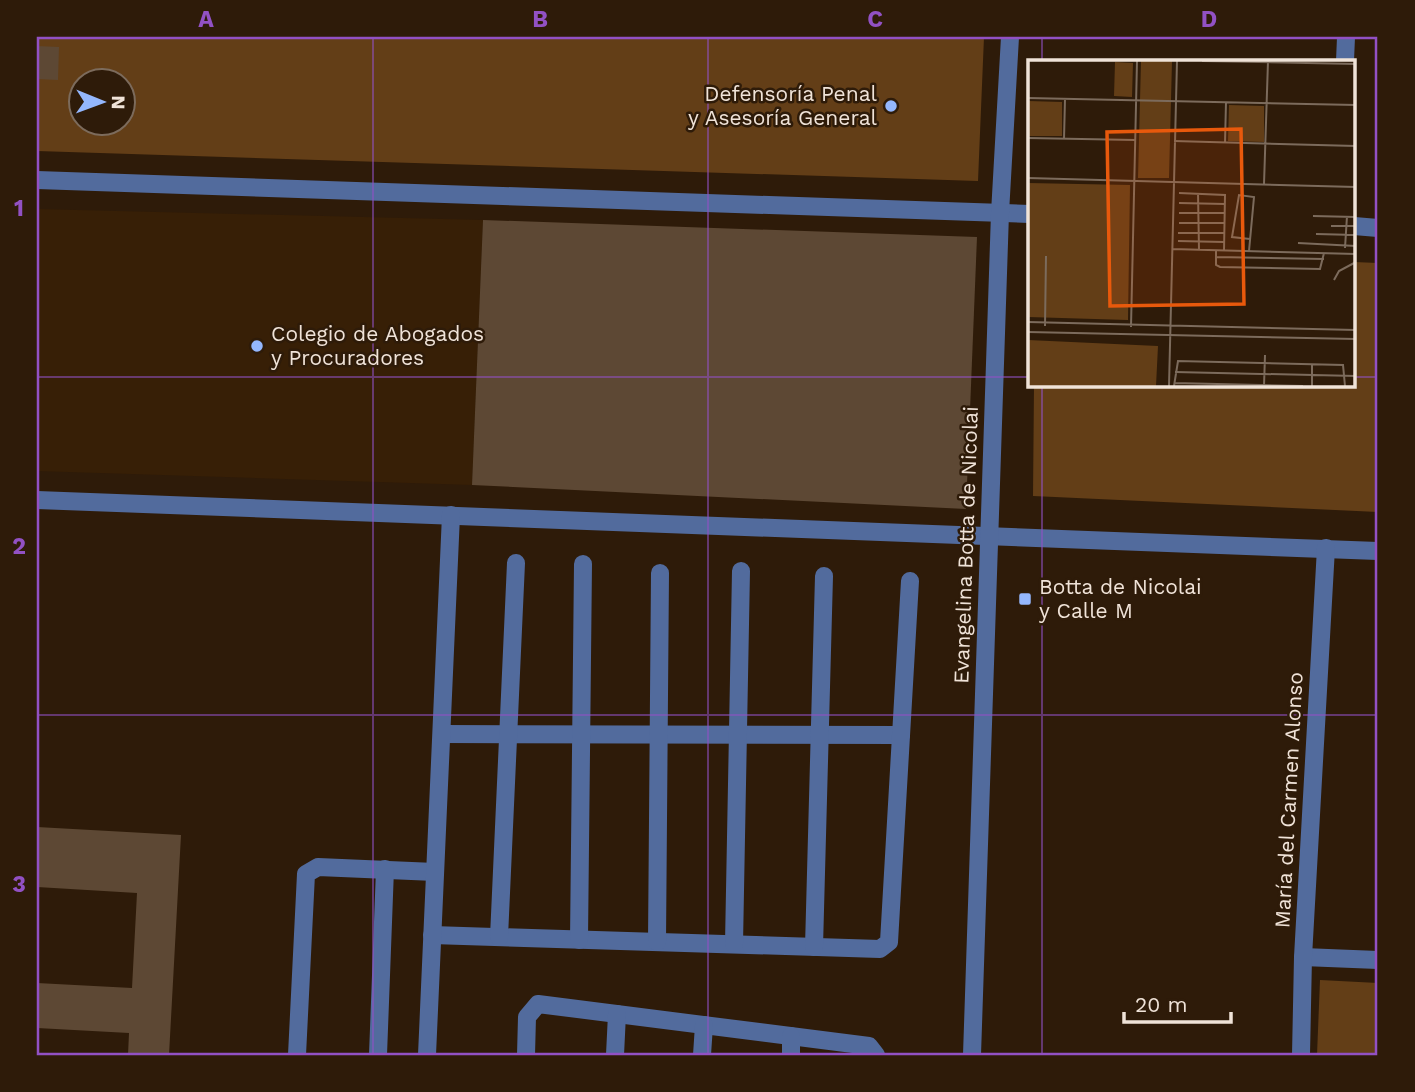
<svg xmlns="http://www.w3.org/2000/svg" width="1415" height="1092" viewBox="0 0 1415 1092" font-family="'Work Sans',sans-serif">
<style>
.built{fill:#371f06}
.green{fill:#633e17;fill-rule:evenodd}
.building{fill:#5d4834}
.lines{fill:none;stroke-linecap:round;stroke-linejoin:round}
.minor{stroke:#526b9d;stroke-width:18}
.grid{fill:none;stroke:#9251c4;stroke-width:2;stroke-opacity:0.55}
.poi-dot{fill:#94b7fd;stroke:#2e1b09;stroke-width:2.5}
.labels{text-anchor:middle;stroke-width:5;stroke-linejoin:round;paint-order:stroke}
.poi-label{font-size:21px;fill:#f0e3d8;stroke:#2e1b09;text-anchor:start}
.street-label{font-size:21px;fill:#f0e3d8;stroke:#2e1b09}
.inset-road{fill:none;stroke:#7c6b5c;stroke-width:2}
.view{fill:#e8590c;fill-opacity:0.15;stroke:#e8590c;stroke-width:3.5}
.inset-edge{fill:none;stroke:#f0e3d8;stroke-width:3.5}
.neatline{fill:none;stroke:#9251c4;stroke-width:2.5}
.grid-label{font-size:23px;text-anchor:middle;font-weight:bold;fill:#9251c4}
</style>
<rect width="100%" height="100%" fill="#2e1b09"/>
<path class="built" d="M37,209L483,220L472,485L37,471Z"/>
<g class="green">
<path d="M37,37H984L978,181L37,151ZM80,80H122V122H80Z"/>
<path d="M1354,262L1378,263V512L1033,496L1034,385H1354Z"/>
<path d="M1320,980L1378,983V1055H1317Z"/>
</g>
<g class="building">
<path d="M37,46L59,47L58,80L37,79Z"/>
<path d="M483,220L977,237L966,509L472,485Z"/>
<path d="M37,827L181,835L169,1055H128L129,1033L37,1028V983L132,988L137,893L37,887Z"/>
</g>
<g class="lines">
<g class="minor">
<path d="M1345,61L1346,37"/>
<path d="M37,180L1030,214"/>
<path d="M1354,226L1378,228"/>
<path d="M37,500L1378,551"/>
<path d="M442,734L901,735"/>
<path d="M432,935L880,949L889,942L910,581"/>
<path d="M499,937L516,563"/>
<path d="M579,940L583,564"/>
<path d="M657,942L660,573"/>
<path d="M734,944L741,571"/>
<path d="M814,947L824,576"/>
<path d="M1303,957L1378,960"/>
<path d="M297,1055L306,874L318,867L435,872"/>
<path d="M378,1055L385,869"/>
<path d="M427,1055L451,515"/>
<path d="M526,1055L527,1017L538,1004L869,1046L876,1055"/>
<path d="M615,1055L617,1014"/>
<path d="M702,1055L704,1025"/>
<path d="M791,1055V1036"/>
<path d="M972,1055L1000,213L1010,37"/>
<path d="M1301,1055L1303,957L1326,548"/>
</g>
</g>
<path class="grid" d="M373,37V1055M708,37V1055M1042,37V61M37,377H1030M1354,377H1378M1042,385V1055M37,715H1378"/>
<g class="poi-dot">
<circle cx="891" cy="106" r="7"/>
<circle cx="257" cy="346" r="7"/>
<rect x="1018" y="592" width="14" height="14" rx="3.5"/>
</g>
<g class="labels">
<g class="poi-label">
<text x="877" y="101" text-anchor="end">Defensoría Penal<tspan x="877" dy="24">y Asesoría General</tspan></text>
<text x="271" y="341">Colegio de Abogados<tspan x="271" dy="24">y Procuradores</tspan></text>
<text x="1039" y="594">Botta de Nicolai<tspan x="1039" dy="24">y Calle M</tspan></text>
</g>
<g class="street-label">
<text transform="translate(966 545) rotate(-88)" y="7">Evangelina Botta de Nicolai</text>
<text transform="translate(1289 800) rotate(-87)" y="7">María del Carmen Alonso</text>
</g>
</g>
<g transform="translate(1028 60)">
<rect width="327" height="327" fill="#2e1b09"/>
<path d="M113,1H144L141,118H110ZM87,2L105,3L104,37L86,36ZM0,41L34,42V76H0ZM201,45L236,46V82L200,81ZM0,123L102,125L100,260L0,257ZM0,280L130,286L128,326H0Z" fill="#633e17"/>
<path class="inset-road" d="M174,1L328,4M0,38L328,45M0,78L107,80M36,79L37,39M146,81L328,86M197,83L198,42M0,118L328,127M236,124L240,1M151,133L197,135L196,191M170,133L171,190M151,143L197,144M151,153H197M285,156L328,157M151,163H196M303,166H328M150,173H196M288,174L328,175M150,181L196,182M270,183L328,186M317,188L319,156M144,189L328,194M188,190V205L192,207L292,209L296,193M221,191L226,137L211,135L204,177L222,179M188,197L296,199M306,220L311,211L328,202M0,262L328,270M17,266L18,196M103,267L109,1M0,272L328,279M147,312L328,316M146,323L275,326M141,326L149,1M146,326L150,301L315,305L317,326M236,326L237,295M284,326V304"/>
<path class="view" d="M213,69L216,244L82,246L79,72Z"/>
<rect width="327" height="327" class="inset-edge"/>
</g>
<rect width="1415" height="1092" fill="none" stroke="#2e1b09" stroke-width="77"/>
<g transform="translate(102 102) rotate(91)"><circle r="33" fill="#2e1b09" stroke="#7c6b5c" stroke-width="2"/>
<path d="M0-5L12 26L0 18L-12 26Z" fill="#94b7fd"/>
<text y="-10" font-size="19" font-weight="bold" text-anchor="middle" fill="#f0e3d8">N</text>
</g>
<path d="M1124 1012v10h107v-10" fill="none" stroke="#f0e3d8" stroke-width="3.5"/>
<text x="1135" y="1012" font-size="21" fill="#f0e3d8" stroke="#2e1b09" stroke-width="5" paint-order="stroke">20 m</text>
<rect x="38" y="38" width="1338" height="1016" class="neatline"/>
<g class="grid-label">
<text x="206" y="27">A</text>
<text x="540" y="27">B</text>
<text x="875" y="27">C</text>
<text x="1209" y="27">D</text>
<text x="19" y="216">1</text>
<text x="19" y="554">2</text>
<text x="19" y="892">3</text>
</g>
</svg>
